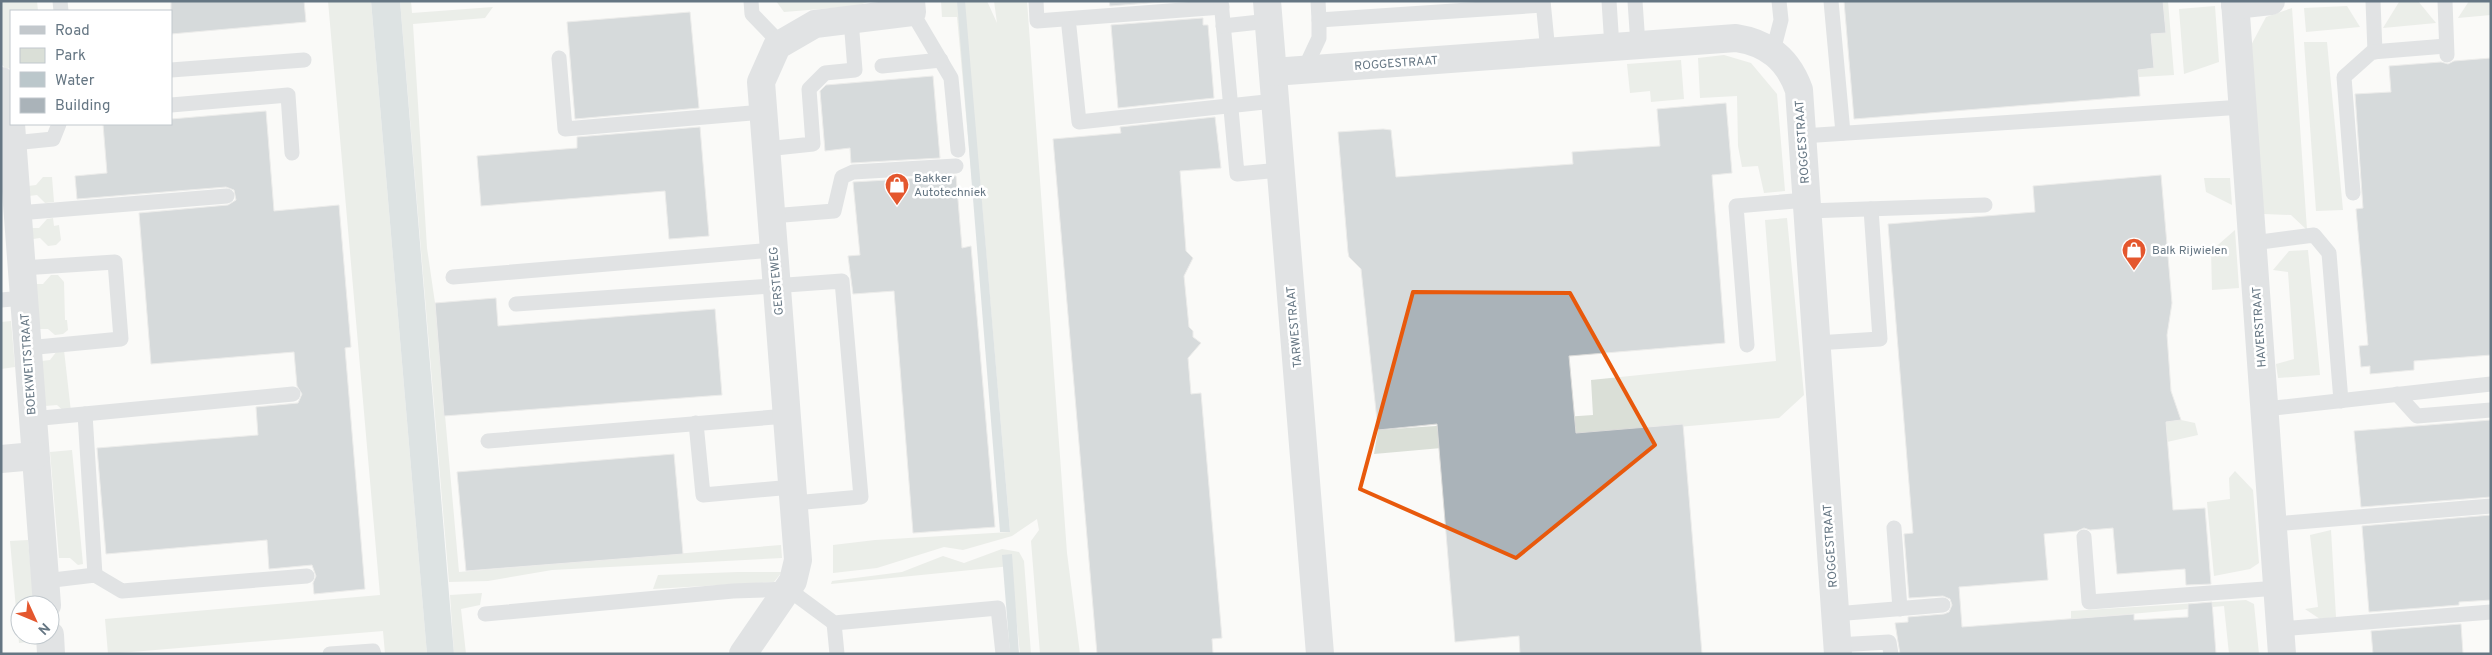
<svg xmlns="http://www.w3.org/2000/svg" width="2492" height="655" viewBox="0 0 2492 655" font-family="Overpass,sans-serif">
<style>
.green{fill:#dadfd7}
.water{fill:#bbc7cb}
.building{fill:#aab3b9;stroke:#dcdcda}
.lines{fill:none;stroke-linecap:round;stroke-linejoin:round}
.lane{stroke:#c3c8cc;stroke-width:15}
.street{stroke:#c3c8cc;stroke-width:28}
.marked{fill:none;stroke:#e8590c;stroke-width:4;stroke-linejoin:round}
.labels{text-anchor:middle;stroke-width:5;stroke-linejoin:round;paint-order:stroke}
.street-label{font-size:12px;fill:#657683;stroke:#fff}
.poi-label{font-size:12px;fill:#657683;stroke:#fff;text-anchor:start}
</style>
<rect width="100%" height="100%" fill="#fafaf8"/>
<g class="green">
<path d="M1,1H37L38,11H11V67L6,70L1,63Z"/>
<path d="M328,1H371L427,654H385L383,631L108,654L105,619L380,595Z"/>
<path d="M400,1H411L412,13L493,7L485,18L413,24L427,248L435,303L459,572L781,545L782,558L552,570L488,581L449,582Z"/>
<path d="M776,1H870L857,6L784,12Z"/>
<path d="M941,1H987L997,23L994,1H1027L1067,553L1080,654H1040L1031,541L1039,530L1037,519L1012,536L963,550L944,547L877,568L833,573V545L875,540L1010,532L980,181H972L957,17H942Z"/>
<path d="M2163,1H2168L2174,75L2139,77L2138,70L2154,68L2151,34L2166,33Z"/>
<path d="M2418,1L2436,23L2383,28L2399,2Z"/>
<path d="M2469,1H2491V15L2458,18Z"/>
<path d="M2215,6L2219,62L2184,74L2179,9Z"/>
<path d="M2347,6L2360,27L2306,32L2304,8Z"/>
<path d="M2292,8L2307,230L2291,215L2264,214L2249,49L2266,17Z"/>
<path d="M2304,42H2327L2343,210L2316,211Z"/>
<path d="M1724,55L1751,63L1777,94L1785,191L1764,193L1758,166L1742,167L1738,146L1737,96L1700,98L1698,58Z"/>
<path d="M1681,60L1684,99L1651,102L1650,91L1630,93L1627,64Z"/>
<path d="M43,177H52L54,202L45,203L37,195L29,196L28,186L36,185Z"/>
<path d="M2204,178H2230L2232,205L2206,192Z"/>
<path d="M53,218L54,226L59,225L61,240L56,245L48,246L40,238L33,239L32,228H39L47,219Z"/>
<path d="M1787,218L1804,395L1779,418L1374,454L1378,430L1593,415L1591,380L1776,361L1765,220Z"/>
<path d="M2235,230L2239,288L2212,290L2211,251Z"/>
<path d="M2308,250L2320,375L2278,378L2276,364L2294,359L2288,272L2273,270L2289,251Z"/>
<path d="M51,275H58L64,282L65,320H67L68,330L63,334L55,335L48,329H39L36,284H43Z"/>
<path d="M11,321L15,367L1,369V322Z"/>
<path d="M64,350L71,412L66,413L57,405L45,406L42,361L50,360L57,351Z"/>
<path d="M2181,420L2195,423L2198,435L2167,442L2123,425Z"/>
<path d="M72,450L83,564L78,565L70,558H59L50,452Z"/>
<path d="M2235,471L2253,490L2259,563L2250,569L2214,576L2207,502L2230,499L2229,478Z"/>
<path d="M2331,530L2336,617L2320,619L2305,609L2318,607L2310,535Z"/>
<path d="M28,540L34,605H20V635H37V641L19,643L10,541Z"/>
<path d="M1002,549L1019,552L1024,561L1031,654H1020L1011,566L831,584L832,581L902,572L943,556L964,563Z"/>
<path d="M738,572H782L774,582L653,589L658,575Z"/>
<path d="M482,593L480,605L461,609L466,654H454L450,595Z"/>
<path d="M2246,600L2254,604L2259,654H2229L2224,606L2071,619V611Z"/>
</g>
<g class="water">
<path d="M371,1H400L454,654H427Z"/>
<path d="M957,1H965L1010,532H1000Z"/>
<path d="M1012,554L1019,654H1010L1002,555Z"/>
</g>
<g class="building">
<path d="M171,1H304L306,22L171,34Z"/>
<path d="M1109,1H1174L1110,6Z"/>
<path d="M1844,1H2163L2166,33L2151,34L2154,68L2138,70L2140,96L1854,119Z"/>
<path d="M690,12L699,108L575,119L567,22Z"/>
<path d="M1203,18V25H1208L1214,98L1118,108L1111,25Z"/>
<path d="M2491,58V355L2414,361V370L2370,374V366L2361,367L2359,346L2368,345L2356,209L2363,208L2355,94L2391,92L2389,66L2441,62L2448,64L2454,61Z"/>
<path d="M933,76L940,158L851,163L850,148L825,151L820,91L826,85Z"/>
<path d="M1726,103L1732,173L1712,175L1725,343L1569,356L1576,433L1683,424L1702,654H1520L1519,636L1455,642L1437,424L1378,430L1361,269L1349,257L1348,252L1338,132L1383,129L1391,130L1396,177L1573,164L1572,152L1660,146L1657,109Z"/>
<path d="M266,111L274,211L339,205L351,347L345,348L365,589L314,594L313,583L316,576L312,565L269,569L267,540L106,554L97,448L258,435L256,407L298,403L302,394L297,386L294,352L151,364L139,213L228,205L236,200L234,190L226,187L77,199L75,176L107,173L103,124H171V119Z"/>
<path d="M1215,117L1221,168L1180,171L1186,251L1193,258L1184,276L1189,327L1193,331V337L1201,343L1188,358L1191,394L1201,393L1222,638L1212,639L1213,654H1097L1053,139L1121,133L1120,127Z"/>
<path d="M700,127L709,236L669,239L665,191L481,206L477,156L577,148V137Z"/>
<path d="M2161,175L2172,303L2167,335L2171,391L2181,420L2166,422L2173,510L2205,508L2211,584L2186,585L2185,569L2117,574L2113,528L2090,530L2084,528L2077,531L2044,534L2048,580L1959,587L1962,627L2134,614V620L2188,617V604L2212,602L2216,654H1900L1895,623L1908,622V617L1944,614L1949,612L1952,605L1950,599L1943,596L1909,598L1904,534L1913,533L1888,224L2035,212L2033,186Z"/>
<path d="M956,176L962,248L971,246L995,527L913,533L894,291L853,294L848,256L860,255L853,182Z"/>
<path d="M496,298L498,326L715,309L722,395L444,416L435,303Z"/>
<path d="M2491,420V497L2361,507L2354,431Z"/>
<path d="M674,454L683,554L466,571L457,472Z"/>
<path d="M2491,515V600L2459,602V605L2369,612L2362,526Z"/>
<path d="M2461,624L2463,654H2373L2371,631Z"/>
</g>
<g class="lines">
<g class="lane">
<path d="M60,1L61,11"/>
<path d="M751,1L752,14L781,44"/>
<path d="M1036,1L1037,21L1222,7"/>
<path d="M1221,1L1237,174L1281,170"/>
<path d="M1318,1L1319,20L1543,5"/>
<path d="M1543,1L1548,52"/>
<path d="M1609,1L1612,47"/>
<path d="M1635,1L1638,45"/>
<path d="M1831,1L1843,133"/>
<path d="M2373,1L2375,52"/>
<path d="M2445,1L2447,55"/>
<path d="M912,12L951,78L958,150"/>
<path d="M1223,26L1269,21"/>
<path d="M1069,27L1079,122L1275,101"/>
<path d="M1773,51L1781,20L1779,1"/>
<path d="M559,58L565,129L763,112"/>
<path d="M882,66L941,60"/>
<path d="M171,70L304,60"/>
<path d="M1304,70L1319,38V20"/>
<path d="M171,105L288,95L292,153"/>
<path d="M1802,136L2243,107"/>
<path d="M13,143L53,139L59,124"/>
<path d="M766,149L813,144L809,89L825,73L855,70L851,20"/>
<path d="M2353,193L2344,77L2372,52L2446,46"/>
<path d="M1807,211L1985,205"/>
<path d="M18,213L227,196"/>
<path d="M771,216L834,211L842,177L853,172L956,166"/>
<path d="M2253,243L2314,235L2329,253L2341,401"/>
<path d="M22,268L115,262L121,339L27,348"/>
<path d="M453,277L774,250"/>
<path d="M1,300L24,298"/>
<path d="M516,304L842,281L861,497L794,503"/>
<path d="M1816,343L1880,339L1871,209"/>
<path d="M1747,345L1736,206L1806,200"/>
<path d="M2397,394L2417,416L2491,410"/>
<path d="M2265,409L2491,384"/>
<path d="M85,414L95,575"/>
<path d="M32,419L293,394"/>
<path d="M696,423L703,495L792,487"/>
<path d="M488,441L787,416"/>
<path d="M2273,524L2491,506"/>
<path d="M1894,528L1900,609"/>
<path d="M2084,537L2089,602L2278,588"/>
<path d="M45,581L95,575L122,591L307,576"/>
<path d="M485,614L733,591L788,589L834,623L998,608L1003,654"/>
<path d="M1835,614L1943,605"/>
<path d="M834,623L837,654"/>
<path d="M2281,629L2491,612"/>
<path d="M1837,645L1889,642L1891,654"/>
<path d="M330,654L373,651L374,654"/>
</g>
<g class="street">
<path d="M1267,1L1320,654"/>
<path d="M2235,1L2282,654"/>
<path d="M2235,5L2271,1"/>
<path d="M1273,72L1736,38C1768,43 1788,59 1799,90L1838,654"/>
<path d="M1,81L9,92L11,123"/>
<path d="M11,124L47,605"/>
<path d="M1,459L35,456"/>
<path d="M50,635L51,654"/>
<path d="M743,654L793,581L798,560L761,82L777,46L815,24L912,12L911,1"/>
</g>
</g>
<path d="M0 0H2492V655H0ZM1413,292L1570,293L1655,445L1516,558L1360,489Z" fill="#fafaf8" fill-opacity=".55" fill-rule="evenodd"/>
<path class="marked" d="M1413,292L1570,293L1655,445L1516,558L1360,489Z"/>
<defs>
<symbol id="shop-pin" viewBox="-11 -11 22 30"><path d="M0 17L-7.5 6A9.5 9.5 0 1 1 7.5 6Z" fill="#e4572e" stroke="#fff"/><path d="M-5-2.5h2.3a2.7 3.5 0 0 1 5.4 0H5L5.5 6h-11ZM-1.5-2.5h3a1.5 2.3 0 0 0-3 0Z" fill="#fff"/></symbol>
</defs>
<g fill-rule="evenodd">
<use href="#shop-pin" x="883" y="171" width="28" height="38"/>
<use href="#shop-pin" x="2120" y="236" width="28" height="38"/>
</g>
<g class="labels">
<g class="street-label">
<text transform="translate(1396 63) rotate(-4)" y="4">ROGGESTRAAT</text>
<text transform="translate(1802 142) rotate(-94)" y="4">ROGGESTRAAT</text>
<text transform="translate(776 281) rotate(-95)" y="4">GERSTEWEG</text>
<text transform="translate(1294 327) rotate(-95)" y="4">TARWESTRAAT</text>
<text transform="translate(2259 327) rotate(-94)" y="4">HAVERSTRAAT</text>
<text transform="translate(28 364) rotate(-94)" y="4">BOEKWEITSTRAAT</text>
<text transform="translate(1830 546) rotate(-94)" y="4">ROGGESTRAAT</text>
</g>
<g class="poi-label">
<text x="914" y="182">Bakker<tspan x="914" dy="14">Autotechniek</tspan></text>
<text x="2152" y="254">Balk Rijwielen</text>
</g>
</g>
<rect width="2492" height="655" fill="none" stroke="#657683" stroke-width="5"/>
<rect x="10" y="10" width="162" height="115" fill="#ffffff" stroke="#c1c8cd"/>
<rect x="20" y="26" width="25" height="8" fill="#c3c8cc" stroke="#c1c8cd"/>
<text x="55" y="35" font-size="15" fill="#657683">Road</text>
<rect x="20" y="48" width="25" height="15" fill="#dadfd7" stroke="#c1c8cd"/>
<text x="55" y="60" font-size="15" fill="#657683">Park</text>
<rect x="20" y="72" width="25" height="15" fill="#bbc7cb" stroke="#c1c8cd"/>
<text x="55" y="85" font-size="15" fill="#657683">Water</text>
<rect x="20" y="98" width="25" height="15" fill="#aab3b9" stroke="#c1c8cd"/>
<text x="55" y="110" font-size="15" fill="#657683">Building</text>
<g transform="translate(35 620) rotate(134)"><circle r="24" fill="#ffffff" stroke="#c1c8cd"/>
<path d="M0-4L9 19L0 12L-9 19Z" fill="#e4572e"/>
<text y="-8" font-size="14" font-weight="bold" text-anchor="middle" fill="#657683">N</text>
</g>
</svg>
